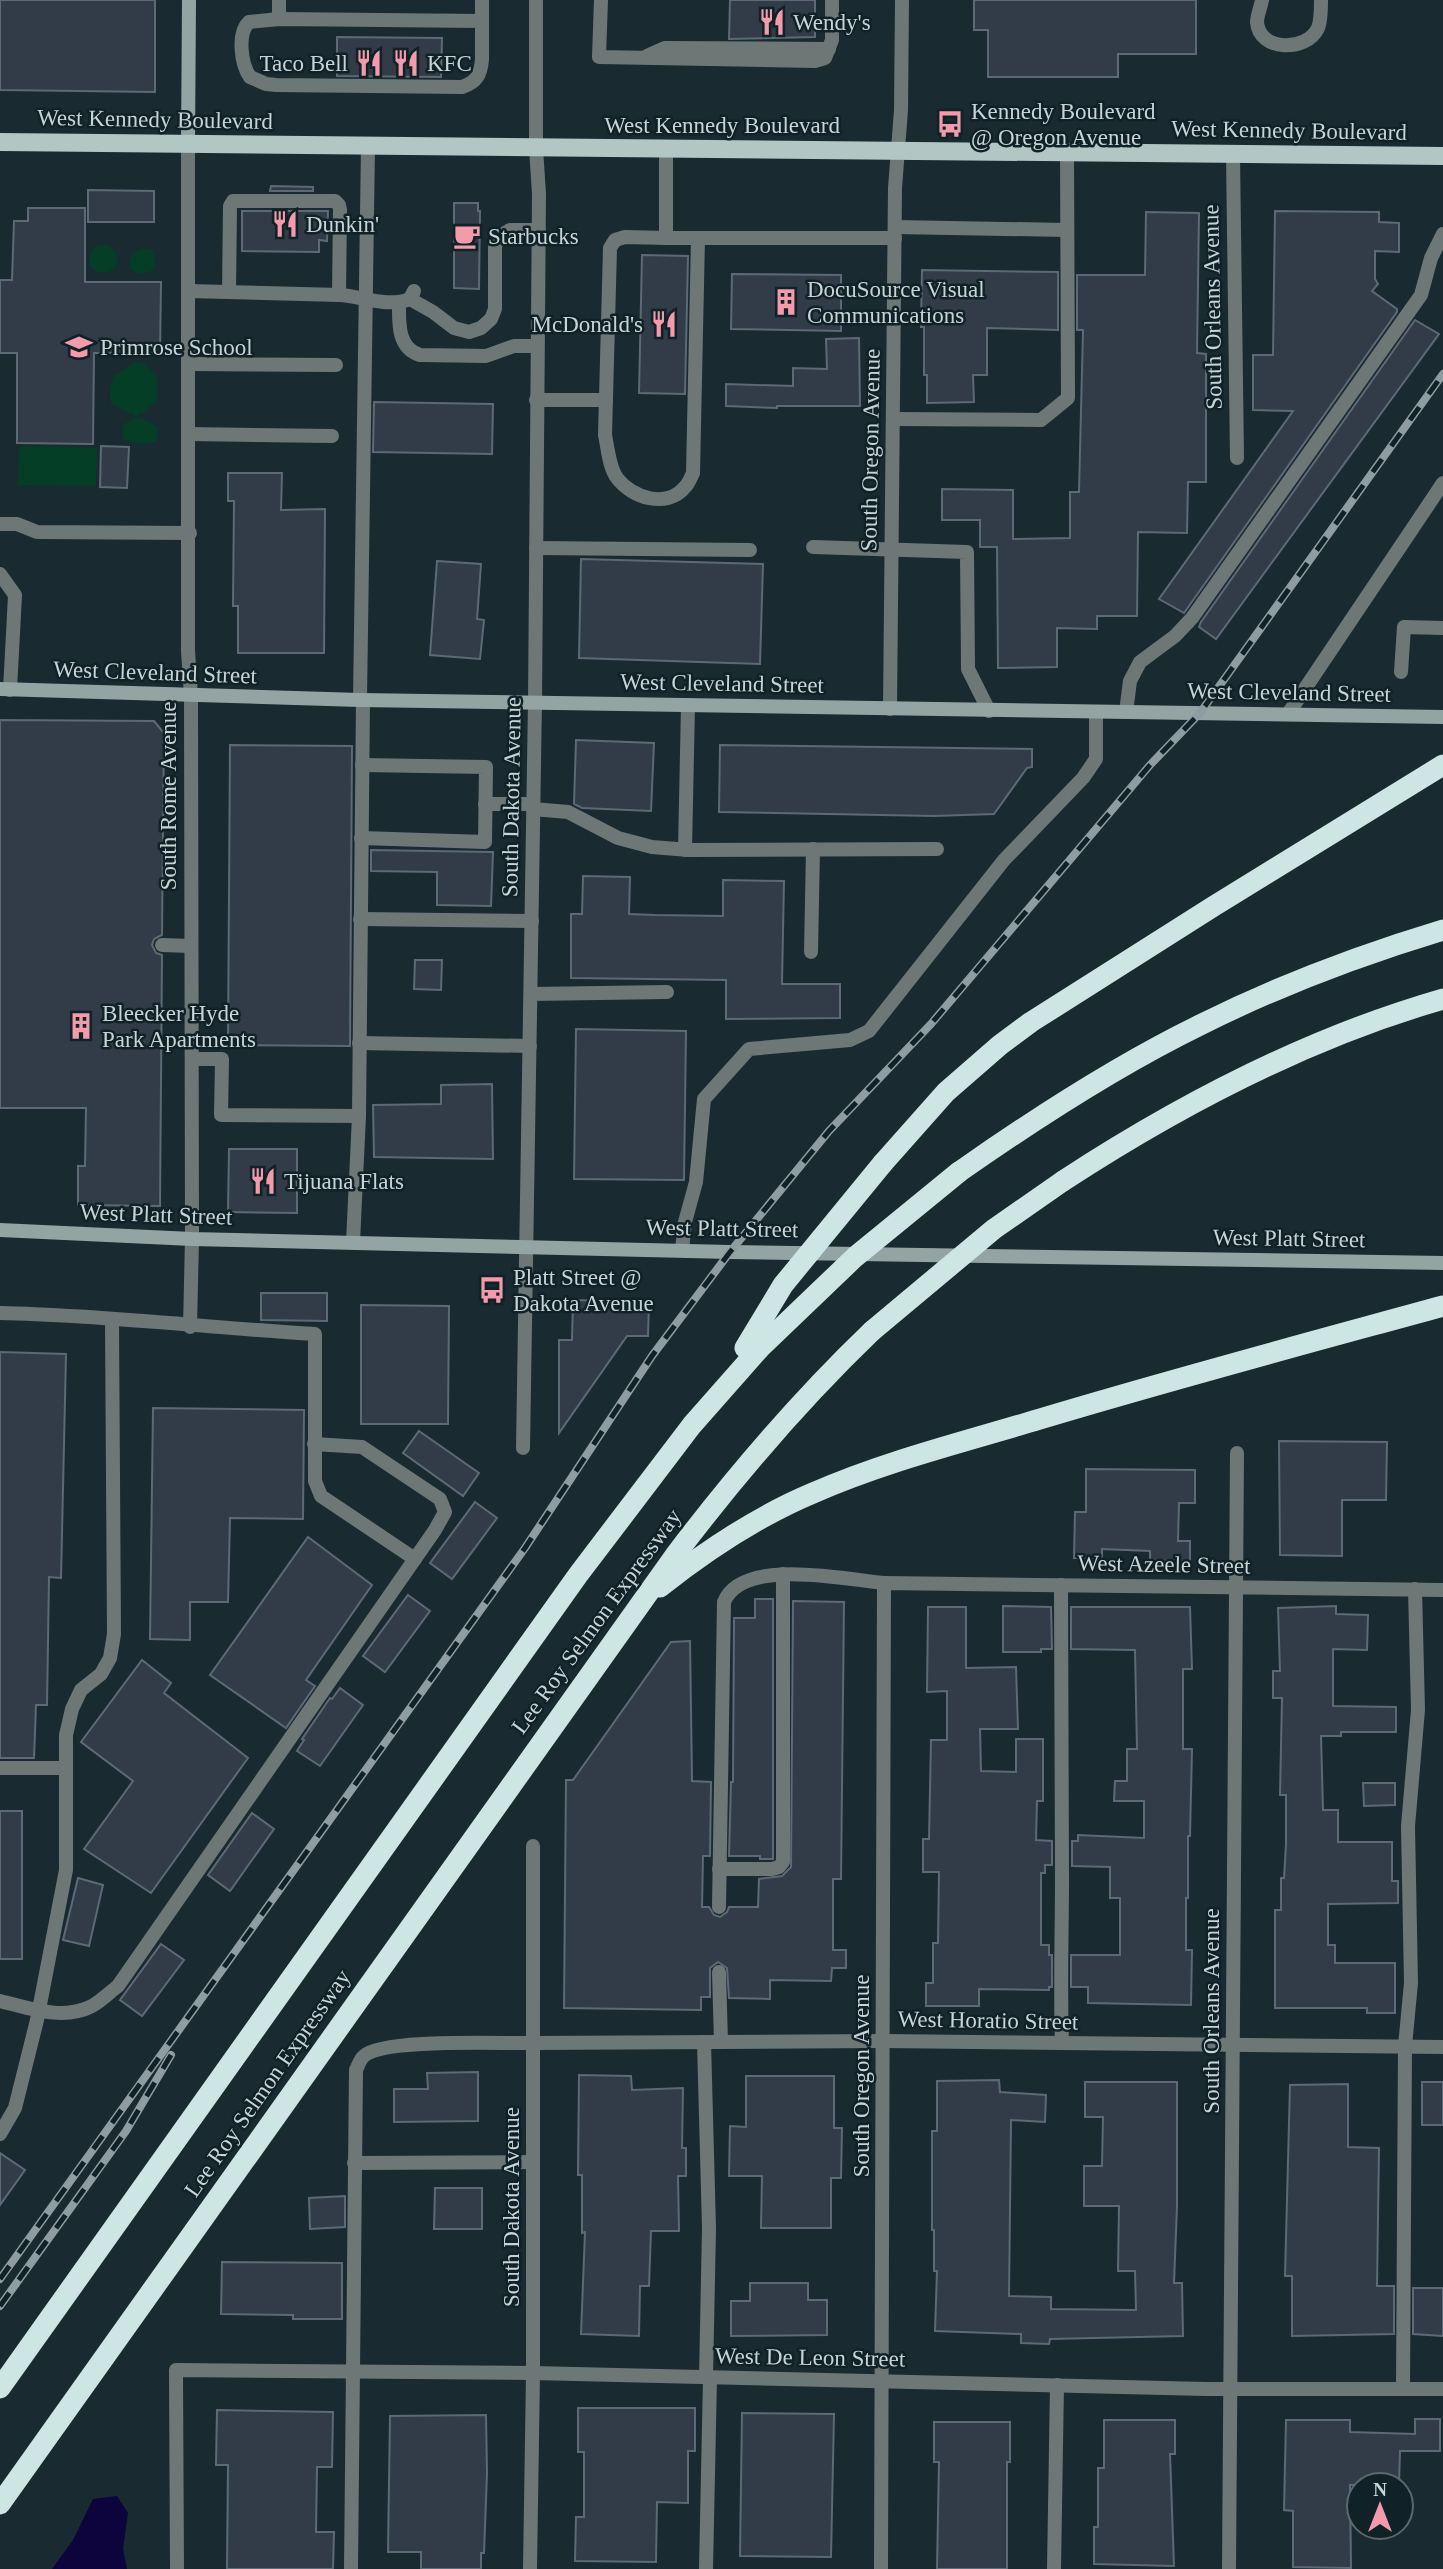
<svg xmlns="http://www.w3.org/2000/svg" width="1443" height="2569" viewBox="0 0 1443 2569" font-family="'Times New Roman',serif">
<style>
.green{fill:#043e27}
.water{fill:#0d043d}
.building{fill:#313c48;stroke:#5d6976;stroke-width:2}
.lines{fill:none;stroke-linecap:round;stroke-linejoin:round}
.lane{stroke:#6d7776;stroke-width:14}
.street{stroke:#6d7776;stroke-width:14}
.secondary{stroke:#94a4a2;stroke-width:14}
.primary{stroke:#b2c6c4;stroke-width:18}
.highway{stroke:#cde6e4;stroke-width:21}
.rail-casing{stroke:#8f9ca1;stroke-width:8}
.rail{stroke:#102227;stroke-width:5;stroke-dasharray:16;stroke-linecap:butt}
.highway-bridge{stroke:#cde6e4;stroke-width:21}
.labels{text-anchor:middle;stroke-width:5;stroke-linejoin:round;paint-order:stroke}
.poi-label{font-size:23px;fill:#c8d3d7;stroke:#102227;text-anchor:start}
.street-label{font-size:23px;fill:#c8d3d7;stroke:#102227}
</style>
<rect width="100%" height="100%" fill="#192b31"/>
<g class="green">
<circle cx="103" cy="259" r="14"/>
<path d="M141,248L153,250L155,268C148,275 138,275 130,269V258Z"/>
<path d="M134,363H143L157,376V401L141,414L134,416L111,403L110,390L113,377Z"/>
<path d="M134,418H142L157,427V441C144,445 136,444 123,439V425Z"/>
<path d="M19,446L97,448L96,486L18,485Z"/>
</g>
<path class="water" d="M117,2496L128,2513L123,2549L127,2569H52L73,2540L93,2499Z"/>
<g class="building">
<path d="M0,0H155V92L0,90Z"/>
<path d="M730,0H815V37L729,39Z"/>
<path d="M974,0H1196V54H1118V77H988V30H974Z"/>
<path d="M337,37L442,38L441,77L337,76Z"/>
<path d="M271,186L313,187V191H270Z"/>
<path d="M88,190L154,191V222H88Z"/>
<path d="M454,203H478V211H480L479,289L454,288Z"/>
<path d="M28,208H85V282H161L160,353H94L93,444L17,443V353H0V280H12L14,221H28Z"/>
<path d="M242,211H328L327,241L319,240V252L242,251Z"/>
<path d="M1275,211L1379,212V222L1399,223V252L1375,251V279L1378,284L1372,291L1397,309V312L1184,613L1159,599L1293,411L1253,410V355H1273Z"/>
<path d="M1146,212L1199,213L1197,353L1206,354V482H1188L1187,533L1138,532L1137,616H1097V629L1057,628V667L998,668L997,547H980V520H942V489L1013,490V539L1070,538V492H1079L1083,330H1077V275H1145Z"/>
<path d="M642,255L688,256L685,394L639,393Z"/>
<path d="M922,270L1058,272V330L987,328V375H973L974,402L927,403V375H924V327H921Z"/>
<path d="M732,274L841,275V331L731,329Z"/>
<path d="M1415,320L1439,334L1216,639L1199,627L1201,622Z"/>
<path d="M859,338L860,406H777V408L726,406V384L793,386V368L827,369L826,339Z"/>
<path d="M374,402L493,404L492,454L373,452Z"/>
<path d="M101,446L129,447L127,488L100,487Z"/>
<path d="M228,473H282L281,510L325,509L324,653H238V606H233L234,501H228Z"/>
<path d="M581,559L763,564L760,664L579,658Z"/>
<path d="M437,561L481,564L477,619L484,620L480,659L430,655Z"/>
<path d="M0,720L154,721L164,733L162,935L154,939L152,945L156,953L162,955L160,1206L78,1205V1166H85L86,1108H0Z"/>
<path d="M576,740L654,743L651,811L582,808L574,804Z"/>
<path d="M230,745L352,746L350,1046L228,1045Z"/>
<path d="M720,745L1032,749V767L1027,768L994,814L934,816L719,812Z"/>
<path d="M371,850L493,852L491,906L437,905V872L371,871Z"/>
<path d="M583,876L630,877L629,914L655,915L723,916V880L784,881L782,984H840V1018L726,1019V980L571,978V914H582Z"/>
<path d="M415,960H442L441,990L414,989Z"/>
<path d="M576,1029L686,1031L684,1180L574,1179Z"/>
<path d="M492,1084L493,1159L374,1157L373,1105L441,1104V1085Z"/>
<path d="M229,1149H297V1213L228,1212Z"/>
<path d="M261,1293H327V1321L261,1320Z"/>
<path d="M573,1300L649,1302L648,1336H627L559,1433V1340H572Z"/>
<path d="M361,1305L449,1306L448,1424H361Z"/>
<path d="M0,1352L66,1354L61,1578L49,1577L47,1705H36L34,1758H0Z"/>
<path d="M153,1408L304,1410L303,1519L230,1518L228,1602H190V1640L150,1639Z"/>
<path d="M419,1431L479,1473L463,1496L403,1453Z"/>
<path d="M1279,1441L1387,1442L1386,1500H1342V1556L1280,1555Z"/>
<path d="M1086,1469L1195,1470V1503H1179L1178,1541H1190V1562L1150,1560V1551L1102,1549V1558H1074L1075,1512H1086Z"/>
<path d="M475,1502L497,1518L452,1579L430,1563Z"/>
<path d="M308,1537L372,1585L306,1680L315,1686L286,1728L210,1675Z"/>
<path d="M408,1595L430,1611L385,1672L363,1656Z"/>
<path d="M755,1599H773V1859H760V1856H729L731,1782H733L734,1618H755Z"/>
<path d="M793,1601L844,1602L841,1879H833V1950H846V1968H832L831,1981L770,1980V1999L729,1998L727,1968L718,1962L710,1968V1997H701V2010L564,2008L566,1780H573L671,1642L690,1641L692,1781L711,1782L710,1856H703L702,1907H709L714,1915L720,1917L727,1912L729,1907H758L759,1879L782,1876L791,1867Z"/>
<path d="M1003,1606L1051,1607L1052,1649H1041V1652H1003Z"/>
<path d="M1336,1606V1614L1368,1615L1367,1650L1333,1649V1706L1396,1707V1732H1341V1736H1321L1323,1810H1338V1842H1392V1881H1398V1903L1328,1904V1945H1335V1963H1395V2013H1367V2008H1275V1910H1281V1878H1284L1286,1844V1795H1280L1282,1698H1273V1671H1280L1278,1608Z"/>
<path d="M928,1607H966V1668L1016,1667L1018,1729H980L981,1771L1016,1772V1739H1043V1801H1037L1036,1840L1052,1841V1865H1045V1873H1041V1945H1049V1955H1052V1987H1049V1990L979,1989V2006H926V1983H933V1943H938L939,1872H923V1839H929L931,1740H947V1691L927,1692Z"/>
<path d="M1071,1607H1190L1192,1669H1183V1749H1192L1190,1836H1188V1898H1186V1950H1192L1191,2005L1088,2003V1987H1071V1955H1120V1898H1110V1867L1072,1866V1841H1078V1835L1144,1838V1801H1114L1115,1781H1127V1749H1137L1135,1650L1071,1649Z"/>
<path d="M142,1660L171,1683L164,1693L248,1758L151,1893L84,1849L133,1781L81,1742Z"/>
<path d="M340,1688L363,1705L320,1766L297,1751L304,1740L302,1739L330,1698L332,1699Z"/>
<path d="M1363,1783H1395V1805L1364,1806Z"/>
<rect x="0" y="1811" width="22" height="148"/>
<path d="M252,1813L274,1829L230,1891L208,1875Z"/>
<path d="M78,1878L103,1885L89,1946L63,1940Z"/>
<path d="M161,1944L184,1960L142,2016L120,2000Z"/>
<path d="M478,2072V2121L394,2122V2089H428L427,2073Z"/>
<path d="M579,2075L631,2076L632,2090L683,2088L682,2148H686V2176H678L679,2231H651L649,2286H640L639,2336L581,2334L585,2232L582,2233V2175H578Z"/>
<path d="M746,2076H834V2128H842L841,2178H831V2228H761L762,2176H729L730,2126L746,2127Z"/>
<path d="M999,2080L1000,2092L1046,2095L1045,2122L1011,2120L1009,2296L1051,2297V2309L1136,2310L1135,2271H1118L1119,2206H1084V2166H1102L1103,2117H1085V2082H1177V2206L1174,2283H1182L1183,2336L1050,2339L1049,2344L1021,2343V2334L935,2331L937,2271H934V2230H932V2131H937V2081Z"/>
<rect x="1422" y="2082" width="21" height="43"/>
<path d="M1348,2084V2147L1379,2148L1377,2286H1394V2334L1292,2336V2276H1285L1290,2085Z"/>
<path d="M0,2153L25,2170L0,2205Z"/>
<path d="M435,2188H482V2229H434Z"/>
<path d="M345,2196V2227L310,2229L309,2198Z"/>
<path d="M222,2262L342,2263V2319H293V2315L221,2314Z"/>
<path d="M750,2283H808V2300H827V2335L731,2336V2301H750Z"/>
<path d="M1413,2288H1443V2336L1413,2334Z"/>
<path d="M578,2408H695V2451H688V2503L657,2502L656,2562L575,2561L576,2517H584V2452H578Z"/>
<path d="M217,2410L333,2412L332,2467H317L316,2532H334L333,2569H227L228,2465H216Z"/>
<path d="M742,2413L834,2414L831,2557L740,2556Z"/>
<path d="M486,2415L487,2473L484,2553H481V2569H421V2552H388L390,2416Z"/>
<path d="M1415,2419H1440V2451H1400L1399,2485H1350L1351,2568L1293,2567V2511L1284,2510L1286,2420H1350V2432L1415,2434Z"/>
<path d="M1104,2420H1175V2454H1170L1174,2566L1094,2564V2527H1098V2468H1104Z"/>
<path d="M934,2422H1010V2462H1007V2569H937L939,2462H934Z"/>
</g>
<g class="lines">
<g class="lane">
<path d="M279,0V19"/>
<path d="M536,0V148"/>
<path d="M601,0L599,57L815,61L825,58L832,40V0"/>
<path d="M1262,0C1261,6 1257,16 1257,22C1259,52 1307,52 1318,28C1321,21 1321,8 1321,0"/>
<path d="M482,21L279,19L249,22C237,33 241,64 250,77L266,84L276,85L462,87C477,82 481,74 482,59V0"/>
<path d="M647,56L665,48L829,49"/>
<path d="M666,148V238L625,237L615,240L610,248L605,435C608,449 609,467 617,478C632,498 667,509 685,487C689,483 691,477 693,473L698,238"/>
<path d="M895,227L1067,230"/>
<path d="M666,238H895"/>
<path d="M189,291L339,295C362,296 386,308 410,299L414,291"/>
<path d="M229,292L230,206L233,201H335L339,205L340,210L339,295"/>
<path d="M410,299L433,312L454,328L469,332L481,328L491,319L495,309V247L498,237L510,230H539"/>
<path d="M399,302C399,322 397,348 420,355L486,356L514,346H537"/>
<path d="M189,364L336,365"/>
<path d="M536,400H606"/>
<path d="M189,434L332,436"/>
<path d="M0,524H17L37,532L190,533"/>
<path d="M813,547L967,552L968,669L989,711"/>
<path d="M536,548L750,550"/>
<path d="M0,574L15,595L10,690"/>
<path d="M1401,672L1404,627L1443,628"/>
<path d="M360,700L368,145"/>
<path d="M1126,712L1130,681L1140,662L1175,636L1192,618L1421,295L1431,258L1443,234"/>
<path d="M1288,714L1443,483"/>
<path d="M485,804H533"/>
<path d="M533,809L568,812L618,838L652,847L689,850L937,849"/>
<path d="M361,838L485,842L486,767L362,765"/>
<path d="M685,850L688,705"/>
<path d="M360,919L532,921"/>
<path d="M162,945L191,946"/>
<path d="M811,952L813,849"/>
<path d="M531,994L667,992"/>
<path d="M359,1043L530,1046"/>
<path d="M192,1059H222L221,1115L359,1116L353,1242"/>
<path d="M359,1116L363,700"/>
<path d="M682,1250L685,1222L696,1182L704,1099L749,1049L850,1040L869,1031L1004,860L1083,778L1096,759V712"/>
<path d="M0,1313C105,1315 210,1328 315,1334V1481L321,1496L415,1559"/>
<path d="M190,1327L192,1239"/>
<path d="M1061,1585C1061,1683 1062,1780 1062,1878C1062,1933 1060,1988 1062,2043"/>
<path d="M0,1768H66"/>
<path d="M719,1869H772L779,1867L783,1862V1574"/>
<path d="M719,1907L724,1602C742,1557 844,1579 884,1583"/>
<path d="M719,1972L721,2042"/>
<path d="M0,2001C30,2008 63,2021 92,2006C101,2001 110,1992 118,1986L435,1530L445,1512L440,1499L362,1447L314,1444"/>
<path d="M704,2042L709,2228L706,2378"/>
<path d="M0,2134L15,2108L37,2020L66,1870V1735L72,1709L81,1690L101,1674L110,1658L114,1634L112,1320"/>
<path d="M354,2163L533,2162"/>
<path d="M1403,2389L1405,2046L1411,1983L1408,1826L1418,1710L1415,1589"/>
<path d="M351,2569L356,2070C358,2066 360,2059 364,2056C383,2038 503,2044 533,2043"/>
<path d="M706,2569L710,2378"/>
<path d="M1054,2569L1057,2385"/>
</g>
<g class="street">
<path d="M188,144V651L191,696L192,1239"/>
<path d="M1233,155L1237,458"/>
<path d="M893,419L1041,420L1068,398L1067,152"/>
<path d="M890,709L895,188L901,110L902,0"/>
<path d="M523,1448L535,702L539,194L536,148"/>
<path d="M533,2043L884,2041L1443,2047"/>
<path d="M177,2569L176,2370L533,2373L1206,2389H1443"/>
<path d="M530,2569L533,2373V1846"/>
<path d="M881,2569L884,1583L1443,1590"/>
<path d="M1229,2569L1237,1453"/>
</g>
<g class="secondary">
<path d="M188,144L189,0"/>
<path d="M0,689L360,700L1443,717"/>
<path d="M0,1230L192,1239L730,1252L1443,1263"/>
</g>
<path class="primary" d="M0,142L1443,156"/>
<g class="highway">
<path d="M883,1163L946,1092L1000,1045L1031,1022L1214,906L1443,765"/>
<path d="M959,1172C1036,1118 1116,1066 1200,1025C1278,986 1360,955 1443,930"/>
<path d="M1063,1181C1181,1104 1307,1038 1443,999"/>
<path d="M660,1587C707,1550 758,1516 813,1493C886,1461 964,1442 1040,1419C1173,1379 1308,1343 1443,1306"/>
<path d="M0,2388L578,1575L692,1425L759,1349"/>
<path d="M0,2504L676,1554C736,1475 800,1400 872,1331"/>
</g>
<defs>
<g id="rail">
<path d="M0,2279L525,1548L652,1356L730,1252L829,1131L931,1024L1150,765L1200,713L1443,374"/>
<path d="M0,2306L126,2131L171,2055"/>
</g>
</defs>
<use href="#rail" class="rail-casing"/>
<use href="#rail" class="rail"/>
<g class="highway-bridge">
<path d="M872,1331L994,1229L1063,1181"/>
<path d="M745,1348L783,1285L883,1163"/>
<path d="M759,1349L855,1257L959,1172"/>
</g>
</g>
<defs>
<symbol id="restaurant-bare" viewBox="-9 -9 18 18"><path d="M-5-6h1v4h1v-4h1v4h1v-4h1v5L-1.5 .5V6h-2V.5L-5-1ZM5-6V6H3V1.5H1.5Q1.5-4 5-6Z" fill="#f39aab" stroke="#102227" stroke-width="2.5" paint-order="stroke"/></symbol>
<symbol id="bus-bare" viewBox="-9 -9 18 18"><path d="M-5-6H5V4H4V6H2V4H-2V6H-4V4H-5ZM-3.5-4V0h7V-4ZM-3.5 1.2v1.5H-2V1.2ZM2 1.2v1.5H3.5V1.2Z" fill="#f39aab" stroke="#102227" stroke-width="2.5" paint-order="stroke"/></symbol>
<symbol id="cafe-bare" viewBox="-9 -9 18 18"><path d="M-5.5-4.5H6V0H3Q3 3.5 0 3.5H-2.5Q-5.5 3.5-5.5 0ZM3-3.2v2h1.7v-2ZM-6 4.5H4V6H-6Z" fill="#f39aab" stroke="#102227" stroke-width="2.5" paint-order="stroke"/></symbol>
<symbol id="building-bare" viewBox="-9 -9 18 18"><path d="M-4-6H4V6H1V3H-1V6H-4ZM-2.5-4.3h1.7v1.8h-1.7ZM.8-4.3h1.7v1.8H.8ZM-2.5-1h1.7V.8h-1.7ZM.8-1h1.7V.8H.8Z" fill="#f39aab" stroke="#102227" stroke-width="2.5" paint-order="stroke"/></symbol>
<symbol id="school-bare" viewBox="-9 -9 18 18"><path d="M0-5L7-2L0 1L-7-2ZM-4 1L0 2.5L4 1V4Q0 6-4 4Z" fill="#f39aab" stroke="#102227" stroke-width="2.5" paint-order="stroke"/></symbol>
</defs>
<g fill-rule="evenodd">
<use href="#restaurant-bare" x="753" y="3" width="38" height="38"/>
<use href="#restaurant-bare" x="350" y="44" width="38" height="38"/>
<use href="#restaurant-bare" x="387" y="44" width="38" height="38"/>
<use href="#bus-bare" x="931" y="105" width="38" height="38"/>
<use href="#restaurant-bare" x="266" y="205" width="38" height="38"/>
<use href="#cafe-bare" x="448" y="217" width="38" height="38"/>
<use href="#building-bare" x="767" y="283" width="38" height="38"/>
<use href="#restaurant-bare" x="645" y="305" width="38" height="38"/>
<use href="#school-bare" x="60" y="328" width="38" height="38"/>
<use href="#building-bare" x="62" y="1007" width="38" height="38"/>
<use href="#restaurant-bare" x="244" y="1162" width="38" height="38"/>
<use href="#bus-bare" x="473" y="1271" width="38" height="38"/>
</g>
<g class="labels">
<g class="poi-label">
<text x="793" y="30">Wendy's</text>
<text x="348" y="71" text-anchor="end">Taco Bell</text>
<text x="427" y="71">KFC</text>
<text x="971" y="119">Kennedy Boulevard<tspan x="971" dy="26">@ Oregon Avenue</tspan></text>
<text x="306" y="232">Dunkin'</text>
<text x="488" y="244">Starbucks</text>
<text x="807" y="297">DocuSource Visual<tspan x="807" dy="26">Communications</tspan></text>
<text x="643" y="332" text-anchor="end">McDonald's</text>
<text x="100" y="355">Primrose School</text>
<text x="102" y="1021">Bleecker Hyde<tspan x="102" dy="26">Park Apartments</tspan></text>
<text x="284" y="1189">Tijuana Flats</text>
<text x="513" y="1285">Platt Street @<tspan x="513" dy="26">Dakota Avenue</tspan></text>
</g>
<g class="street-label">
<text transform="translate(155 119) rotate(1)" y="8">West Kennedy Boulevard</text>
<text x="722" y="133">West Kennedy Boulevard</text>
<text transform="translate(1289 130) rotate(1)" y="8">West Kennedy Boulevard</text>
<text transform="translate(1212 307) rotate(-91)" y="8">South Orleans Avenue</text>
<text transform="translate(870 450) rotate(-89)" y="8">South Oregon Avenue</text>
<text transform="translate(155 672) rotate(2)" y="8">West Cleveland Street</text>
<text transform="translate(722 683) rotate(1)" y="8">West Cleveland Street</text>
<text transform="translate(1289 692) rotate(1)" y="8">West Cleveland Street</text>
<text transform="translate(168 796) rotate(-90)" y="8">South Rome Avenue</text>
<text transform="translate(511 797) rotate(-89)" y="8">South Dakota Avenue</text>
<text transform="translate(156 1214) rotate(2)" y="8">West Platt Street</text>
<text transform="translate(722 1228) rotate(1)" y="8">West Platt Street</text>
<text transform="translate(1289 1238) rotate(1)" y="8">West Platt Street</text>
<text transform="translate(1164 1564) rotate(1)" y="8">West Azeele Street</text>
<text transform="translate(596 1621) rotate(-54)" y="8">Lee Roy Selmon Expressway</text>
<text transform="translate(1211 2011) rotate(-90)" y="8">South Orleans Avenue</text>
<text transform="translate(988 2020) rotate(1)" y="8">West Horatio Street</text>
<text transform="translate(861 2076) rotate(-90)" y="8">South Oregon Avenue</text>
<text transform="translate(267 2083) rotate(-55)" y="8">Lee Roy Selmon Expressway</text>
<text transform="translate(511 2207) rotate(-90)" y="8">South Dakota Avenue</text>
<text transform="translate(810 2357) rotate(1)" y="8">West De Leon Street</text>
</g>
</g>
<g transform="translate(1380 2506)"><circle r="33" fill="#102227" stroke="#5a696d" stroke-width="2"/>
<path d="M0-5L12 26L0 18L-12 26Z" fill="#f39aab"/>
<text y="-10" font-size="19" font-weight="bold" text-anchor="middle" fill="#c8d3d7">N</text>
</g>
</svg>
